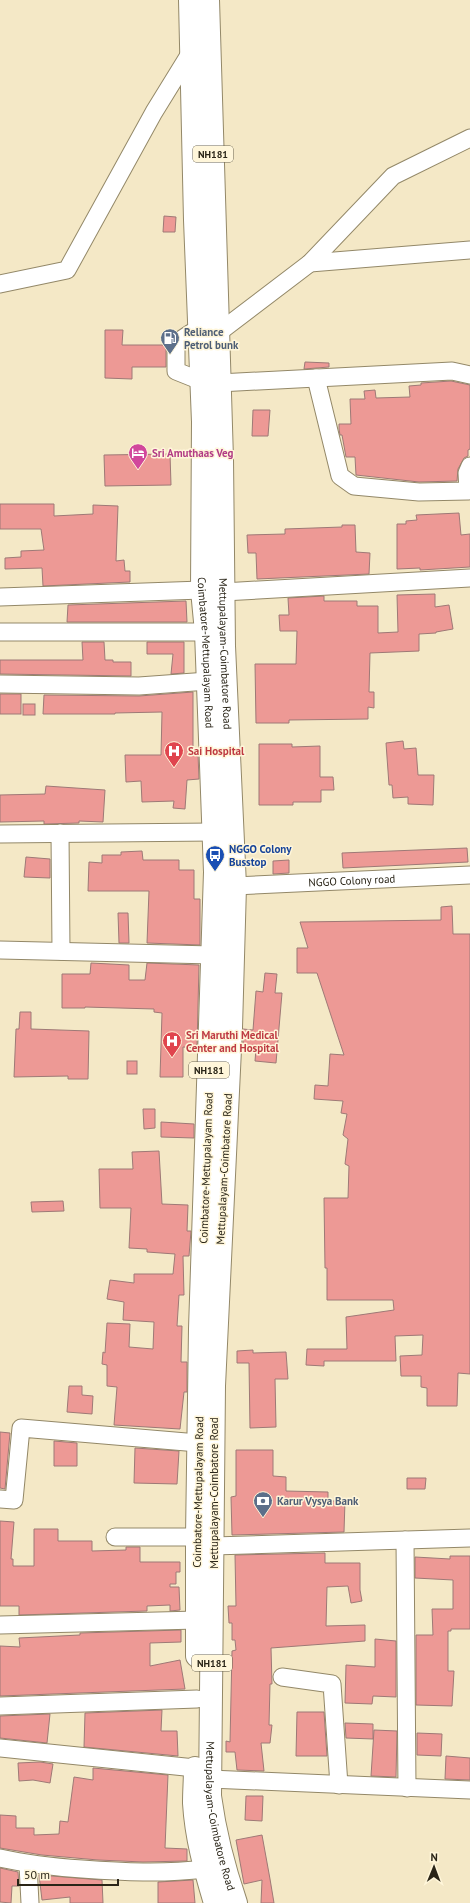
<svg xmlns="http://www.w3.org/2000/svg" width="470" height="1903" viewBox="0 0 470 1903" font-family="'PT Sans',sans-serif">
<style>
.building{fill:#ed9995;stroke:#9e7976}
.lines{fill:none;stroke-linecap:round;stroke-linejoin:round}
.minor-casing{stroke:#938868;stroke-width:19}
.highway-casing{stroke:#938868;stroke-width:24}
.minor{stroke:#fff;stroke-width:17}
.highway{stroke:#fff;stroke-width:22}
.labels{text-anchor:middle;stroke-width:3;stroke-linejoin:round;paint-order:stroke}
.shield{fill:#fff6da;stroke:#6a6452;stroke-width:1}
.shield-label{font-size:10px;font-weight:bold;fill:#2a2518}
.service-label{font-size:11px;font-weight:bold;fill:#4e5e75;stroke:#fff6da;text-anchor:start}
.hotel-label{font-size:11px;font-weight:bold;fill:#b23c85;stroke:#fff6da;text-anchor:start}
.street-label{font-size:11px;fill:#2a2518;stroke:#fff6da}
.health-label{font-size:11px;font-weight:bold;fill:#be3a42;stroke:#fff6da;text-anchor:start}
.transit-label{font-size:11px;font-weight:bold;fill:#164399;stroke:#fff6da;text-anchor:start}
</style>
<rect width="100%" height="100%" fill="#f4e8c6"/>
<g class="building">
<path d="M164,216L176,217L175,232H163Z"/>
<path d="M105,330H123L122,345H166V367H132V379L105,378Z"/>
<path d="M305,362L329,363V367L304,369Z"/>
<path d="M451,381L470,385V449L468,450V456L464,458L458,469L457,481L419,482L356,475L355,457H346L342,435H340L339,429V424H351L350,399H365L364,391L375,390L376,398L410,397L409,386L421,385V383Z"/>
<path d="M253,410H270L268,436H252Z"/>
<path d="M170,454L171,485L105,486L104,455Z"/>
<path d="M0,504H54V516L93,514V505L118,506L116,561L124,560L125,571H130V582L43,586L42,568L5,569V558L21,557V551L44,550L41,529H0Z"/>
<path d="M459,513L461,535L470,534V567L420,570V568L397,569V524H406V521L417,520L416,515Z"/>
<path d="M342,525H355L356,552L370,553L369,574L257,579L256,553H248L247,535L285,534V529L342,527Z"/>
<path d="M435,594V607L449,605L453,629L436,632V633L419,634V651L370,653L369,692H374V708L368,707V719L289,720V723H256L255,664H296L297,631H280L279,615H289L288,598L324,596V601H357V606H378V633L398,632L397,595Z"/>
<path d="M186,601L187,622H67L68,605Z"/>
<path d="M82,642H104L105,660H113V662H131V676L0,674V660H83Z"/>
<path d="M147,642H184V673L171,674L173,654H147Z"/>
<path d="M193,692V754H198L199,779L187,780L185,809L173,808L174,801L142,802L141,781L126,782L125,755H161L162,712L115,713V714H43L44,695L139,696Z"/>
<rect x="0" y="694" width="21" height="20"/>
<rect x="23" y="704" width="12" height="11"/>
<path d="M403,741L404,749L416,748L418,775H434L433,805L408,804V797L393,798L392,785H389L386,743Z"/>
<path d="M259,744H292V747L320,746V777H333L334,790H321V802H293V805H259Z"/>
<path d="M46,786L105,790L103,822L79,821V823L44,824V821L0,822V795L45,794Z"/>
<path d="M467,848L468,862L343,868L342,853Z"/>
<path d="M142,851L143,860H179V870H194V899H200V945L147,943L149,891H88L89,862L102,863V855H121V852Z"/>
<path d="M26,857L50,859V878L24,877Z"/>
<path d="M289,860V873L273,874V861Z"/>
<path d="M452,906L453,934H470V1374L458,1373L457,1406H427V1388L421,1387V1376H401L400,1356L422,1355L423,1335L395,1336L396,1361H324V1366L306,1365L307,1349H347L346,1317L394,1310L393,1300H327V1268H325L324,1198H348L349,1166L345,1164L348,1139L343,1135L347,1114L341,1113L343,1101L314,1099L315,1085L328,1086L330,1054L344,1055L317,973H297V948H308L300,922L441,920V907Z"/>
<path d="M118,913H128L129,943H119Z"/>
<path d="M91,963L129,965V980H145L147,963L199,965L197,1048L183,1047V1077H160L162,1013L154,1012V1009L85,1007V1008H62V974H90Z"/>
<path d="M265,973L277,974L275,993H282L276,1063L255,1061L256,1049L243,1048V1029L253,1030L256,991L263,992Z"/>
<path d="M20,1012H31V1029L89,1031L88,1079H68V1076L14,1077L16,1029H19Z"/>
<rect x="127" y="1061" width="10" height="13"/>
<path d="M143,1109H155V1128L144,1129Z"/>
<path d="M161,1122L194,1124V1138L161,1137Z"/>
<path d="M159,1151L162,1204L188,1205L187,1231H191L189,1256H183L184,1295H179L177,1326H182L181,1362H187V1392H184L180,1429L114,1425L117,1387L107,1386V1365L102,1364L103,1352L105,1353L107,1323L130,1324L129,1347L153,1349L154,1322L123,1320L124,1302L107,1299L110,1280L134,1283V1274H173L175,1254L147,1252V1249L129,1248L131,1208H100L99,1169H133L132,1152Z"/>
<path d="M63,1201L64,1211L32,1212L31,1202Z"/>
<path d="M253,1350V1353L286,1352L288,1379H275L276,1427L250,1428L249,1363H237V1351Z"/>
<path d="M69,1386H82V1395L93,1396L92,1414L67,1412Z"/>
<path d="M0,1432L10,1433L5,1489L0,1488Z"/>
<path d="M54,1441L77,1443V1466H54Z"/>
<path d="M135,1448L179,1451L177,1484L134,1483Z"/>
<path d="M236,1450H273V1476L286,1477V1491L328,1492V1501H345L344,1532L232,1535L231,1497L236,1496Z"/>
<path d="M407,1478H426L425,1489H407Z"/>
<path d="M0,1521L14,1522L11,1559H13V1566H34V1529H58V1541H92V1551L126,1550V1547H140V1562H180V1572H176V1584H170V1587H179L180,1610L170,1611V1605L147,1606V1611L19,1615V1606H0Z"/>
<path d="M325,1553V1563H360V1590L362,1601L351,1603L348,1586L327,1587L326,1626L365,1625V1641L271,1648L272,1684H270L269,1725H272L270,1743H261L264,1771L237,1770L235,1752H226V1741L230,1742L232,1651L236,1650L235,1640H232V1623H229L228,1606H236L235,1555Z"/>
<path d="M450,1556H470V1629H451V1631H448V1671H454L452,1706L416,1705V1635H433L432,1609H453V1580L415,1578V1557L450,1559Z"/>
<path d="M181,1630V1642L150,1643V1666L180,1660L185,1689L0,1696V1646L20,1647L19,1638L80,1635V1633Z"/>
<path d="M375,1639L396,1641V1697L373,1696L372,1704L345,1703L346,1665L375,1667Z"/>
<path d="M162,1710L161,1731H177L178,1756L84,1747L85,1713Z"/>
<path d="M297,1712H324L327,1756H296Z"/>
<path d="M50,1714L47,1743L0,1738V1716Z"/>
<path d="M345,1723L373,1724V1739L346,1738Z"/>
<path d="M374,1730L397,1731L396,1777L371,1776Z"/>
<path d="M417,1733L442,1734L441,1756L417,1755Z"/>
<path d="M446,1756L470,1758V1780L445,1779Z"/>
<path d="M40,1762L53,1764L50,1783L33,1780L19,1781L18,1763Z"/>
<path d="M93,1768L168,1775L165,1848L187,1849V1861L143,1862L98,1860L42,1855L0,1848V1815L16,1816V1828H34V1835L59,1834L60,1821L68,1822L74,1777L93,1780Z"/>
<path d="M246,1796H263L262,1821L245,1820Z"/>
<path d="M262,1835L270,1879L274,1903H261L262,1880L244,1884L236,1840Z"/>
<path d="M0,1868L18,1872L19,1886H12L11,1903L0,1902Z"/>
<path d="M39,1875L102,1880L103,1903H70V1897L42,1900Z"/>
<path d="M193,1880L195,1903H158V1882Z"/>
</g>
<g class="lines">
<defs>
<g id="minor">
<path d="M310,263L470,250"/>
<path d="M0,284L67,270L154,112L191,52"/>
<path d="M199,330L191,333L176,343V371L201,381"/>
<path d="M218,333L310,263L393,176L470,138"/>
<path d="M316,378L340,476L354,486L419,492L468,491L467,473L470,466"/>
<path d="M219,383L452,371L470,375"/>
<path d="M223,592L470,578"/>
<path d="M0,597L202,590"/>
<path d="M0,632H206"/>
<path d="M0,684L139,686L208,681"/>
<path d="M60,833L61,951"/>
<path d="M0,834L214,832"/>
<path id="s1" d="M235,886L470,875"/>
<path d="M0,950L213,955"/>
<path d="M0,1499L14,1500L21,1428L198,1443"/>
<path d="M115,1537H197"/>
<path d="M405,1540L407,1788"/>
<path d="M213,1546L470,1538"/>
<path d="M0,1625L197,1620"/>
<path d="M282,1677L332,1684L339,1785"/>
<path d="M0,1706L197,1699"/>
<path d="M0,1748L195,1768"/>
<path d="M210,1779L470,1790"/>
<path d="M0,1858C27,1864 54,1867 82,1869C123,1872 163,1874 205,1869"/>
<path d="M28,1865L30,1903"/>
</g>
<g id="highway">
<path id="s2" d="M190,0L195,220L203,422L202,590L206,632L215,872L200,1329L197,1537V1656"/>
<path id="s3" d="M208,0L222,459L224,646L235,886L231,1028L214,1386L210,1796C215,1833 224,1868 236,1903"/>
<path d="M195,1768C195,1780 194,1791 194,1803C196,1837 205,1870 215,1903"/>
</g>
</defs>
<use href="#minor" class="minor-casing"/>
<use href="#highway" class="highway-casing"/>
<use href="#minor" class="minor"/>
<use href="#highway" class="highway"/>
</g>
<defs>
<symbol id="fuel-pin" viewBox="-11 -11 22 30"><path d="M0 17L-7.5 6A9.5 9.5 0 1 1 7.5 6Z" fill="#5c6f8a" stroke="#fff6da"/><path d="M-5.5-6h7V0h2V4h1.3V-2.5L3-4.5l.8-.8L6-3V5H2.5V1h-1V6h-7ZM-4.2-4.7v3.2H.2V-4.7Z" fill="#fff"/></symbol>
<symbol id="hotel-pin" viewBox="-11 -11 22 30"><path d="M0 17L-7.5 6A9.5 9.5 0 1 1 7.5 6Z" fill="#d1479c" stroke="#fff6da"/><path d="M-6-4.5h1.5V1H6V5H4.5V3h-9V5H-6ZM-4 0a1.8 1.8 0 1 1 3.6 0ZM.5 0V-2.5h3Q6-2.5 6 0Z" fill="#fff"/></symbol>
<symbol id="hospital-pin" viewBox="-11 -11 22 30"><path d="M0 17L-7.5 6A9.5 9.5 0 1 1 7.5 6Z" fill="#e0444e" stroke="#fff6da"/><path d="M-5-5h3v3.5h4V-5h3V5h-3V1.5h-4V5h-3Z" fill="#fff"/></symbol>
<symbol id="bus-pin" viewBox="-11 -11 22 30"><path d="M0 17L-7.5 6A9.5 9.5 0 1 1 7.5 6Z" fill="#1a4fb4" stroke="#fff6da"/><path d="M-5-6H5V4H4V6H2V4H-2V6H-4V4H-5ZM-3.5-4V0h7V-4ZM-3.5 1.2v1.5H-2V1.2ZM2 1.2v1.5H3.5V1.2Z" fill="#fff"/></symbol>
<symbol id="bank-pin" viewBox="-11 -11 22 30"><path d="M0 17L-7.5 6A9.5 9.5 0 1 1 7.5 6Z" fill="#5c6f8a" stroke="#fff6da"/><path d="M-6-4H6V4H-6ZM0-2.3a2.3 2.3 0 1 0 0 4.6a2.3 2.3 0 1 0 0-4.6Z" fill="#fff"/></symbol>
</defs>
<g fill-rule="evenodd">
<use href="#fuel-pin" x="159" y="327" width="22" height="30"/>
<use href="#hotel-pin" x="127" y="442" width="22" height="30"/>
<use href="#hospital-pin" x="163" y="740" width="22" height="30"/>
<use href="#bus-pin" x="204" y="844" width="22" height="30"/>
<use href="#hospital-pin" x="161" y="1030" width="22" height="30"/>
<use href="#bank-pin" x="252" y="1490" width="22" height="30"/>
</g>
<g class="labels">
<g class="shield">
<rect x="193" y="146" width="40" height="16" rx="3"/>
<rect x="189" y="1062" width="40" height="16" rx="3"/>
<rect x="192" y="1655" width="40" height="16" rx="3"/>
</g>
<g class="shield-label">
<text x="213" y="158">NH181</text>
<text x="209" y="1074">NH181</text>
<text x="212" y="1667">NH181</text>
</g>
<g class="service-label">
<text x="184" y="336">Reliance<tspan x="184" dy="13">Petrol bunk</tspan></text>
<text x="277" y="1505">Karur Vysya Bank</text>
</g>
<g class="hotel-label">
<text x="152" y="457">Sri Amuthaas Veg</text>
</g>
<g class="street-label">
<text dy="4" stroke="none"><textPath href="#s2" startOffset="653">Coimbatore-Mettupalayam Road</textPath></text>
<text dy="4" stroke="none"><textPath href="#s3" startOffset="654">Mettupalayam-Coimbatore Road</textPath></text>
<text dy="4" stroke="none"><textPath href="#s1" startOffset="117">NGGO Colony road</textPath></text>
<text transform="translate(206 1168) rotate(-88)" y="4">Coimbatore-Mettupalayam Road</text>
<text transform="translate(224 1169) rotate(-87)" y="4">Mettupalayam-Coimbatore Road</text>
<text transform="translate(198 1492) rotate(-89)" y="4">Coimbatore-Mettupalayam Road</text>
<text transform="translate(214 1493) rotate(-90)" y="4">Mettupalayam-Coimbatore Road</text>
<text dy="4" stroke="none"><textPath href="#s3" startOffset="1818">Mettupalayam-Coimbatore Road</textPath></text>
</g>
<g class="health-label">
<text x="188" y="755">Sai Hospital</text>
<text x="186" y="1039">Sri Maruthi Medical<tspan x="186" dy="13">Center and Hospital</tspan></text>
</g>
<g class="transit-label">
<text x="229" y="853">NGGO Colony<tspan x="229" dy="13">Busstop</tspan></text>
</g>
</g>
<g transform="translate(434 1867) rotate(1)" stroke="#fff6da" stroke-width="3" paint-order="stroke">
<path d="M0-3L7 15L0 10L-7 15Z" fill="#2a2518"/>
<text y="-6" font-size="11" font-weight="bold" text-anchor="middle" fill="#2a2518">N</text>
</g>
<path d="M18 1879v6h100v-6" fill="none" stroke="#2a2518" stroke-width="2"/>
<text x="24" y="1879" font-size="12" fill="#2a2518" stroke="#fff6da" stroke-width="3" paint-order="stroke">50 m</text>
</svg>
